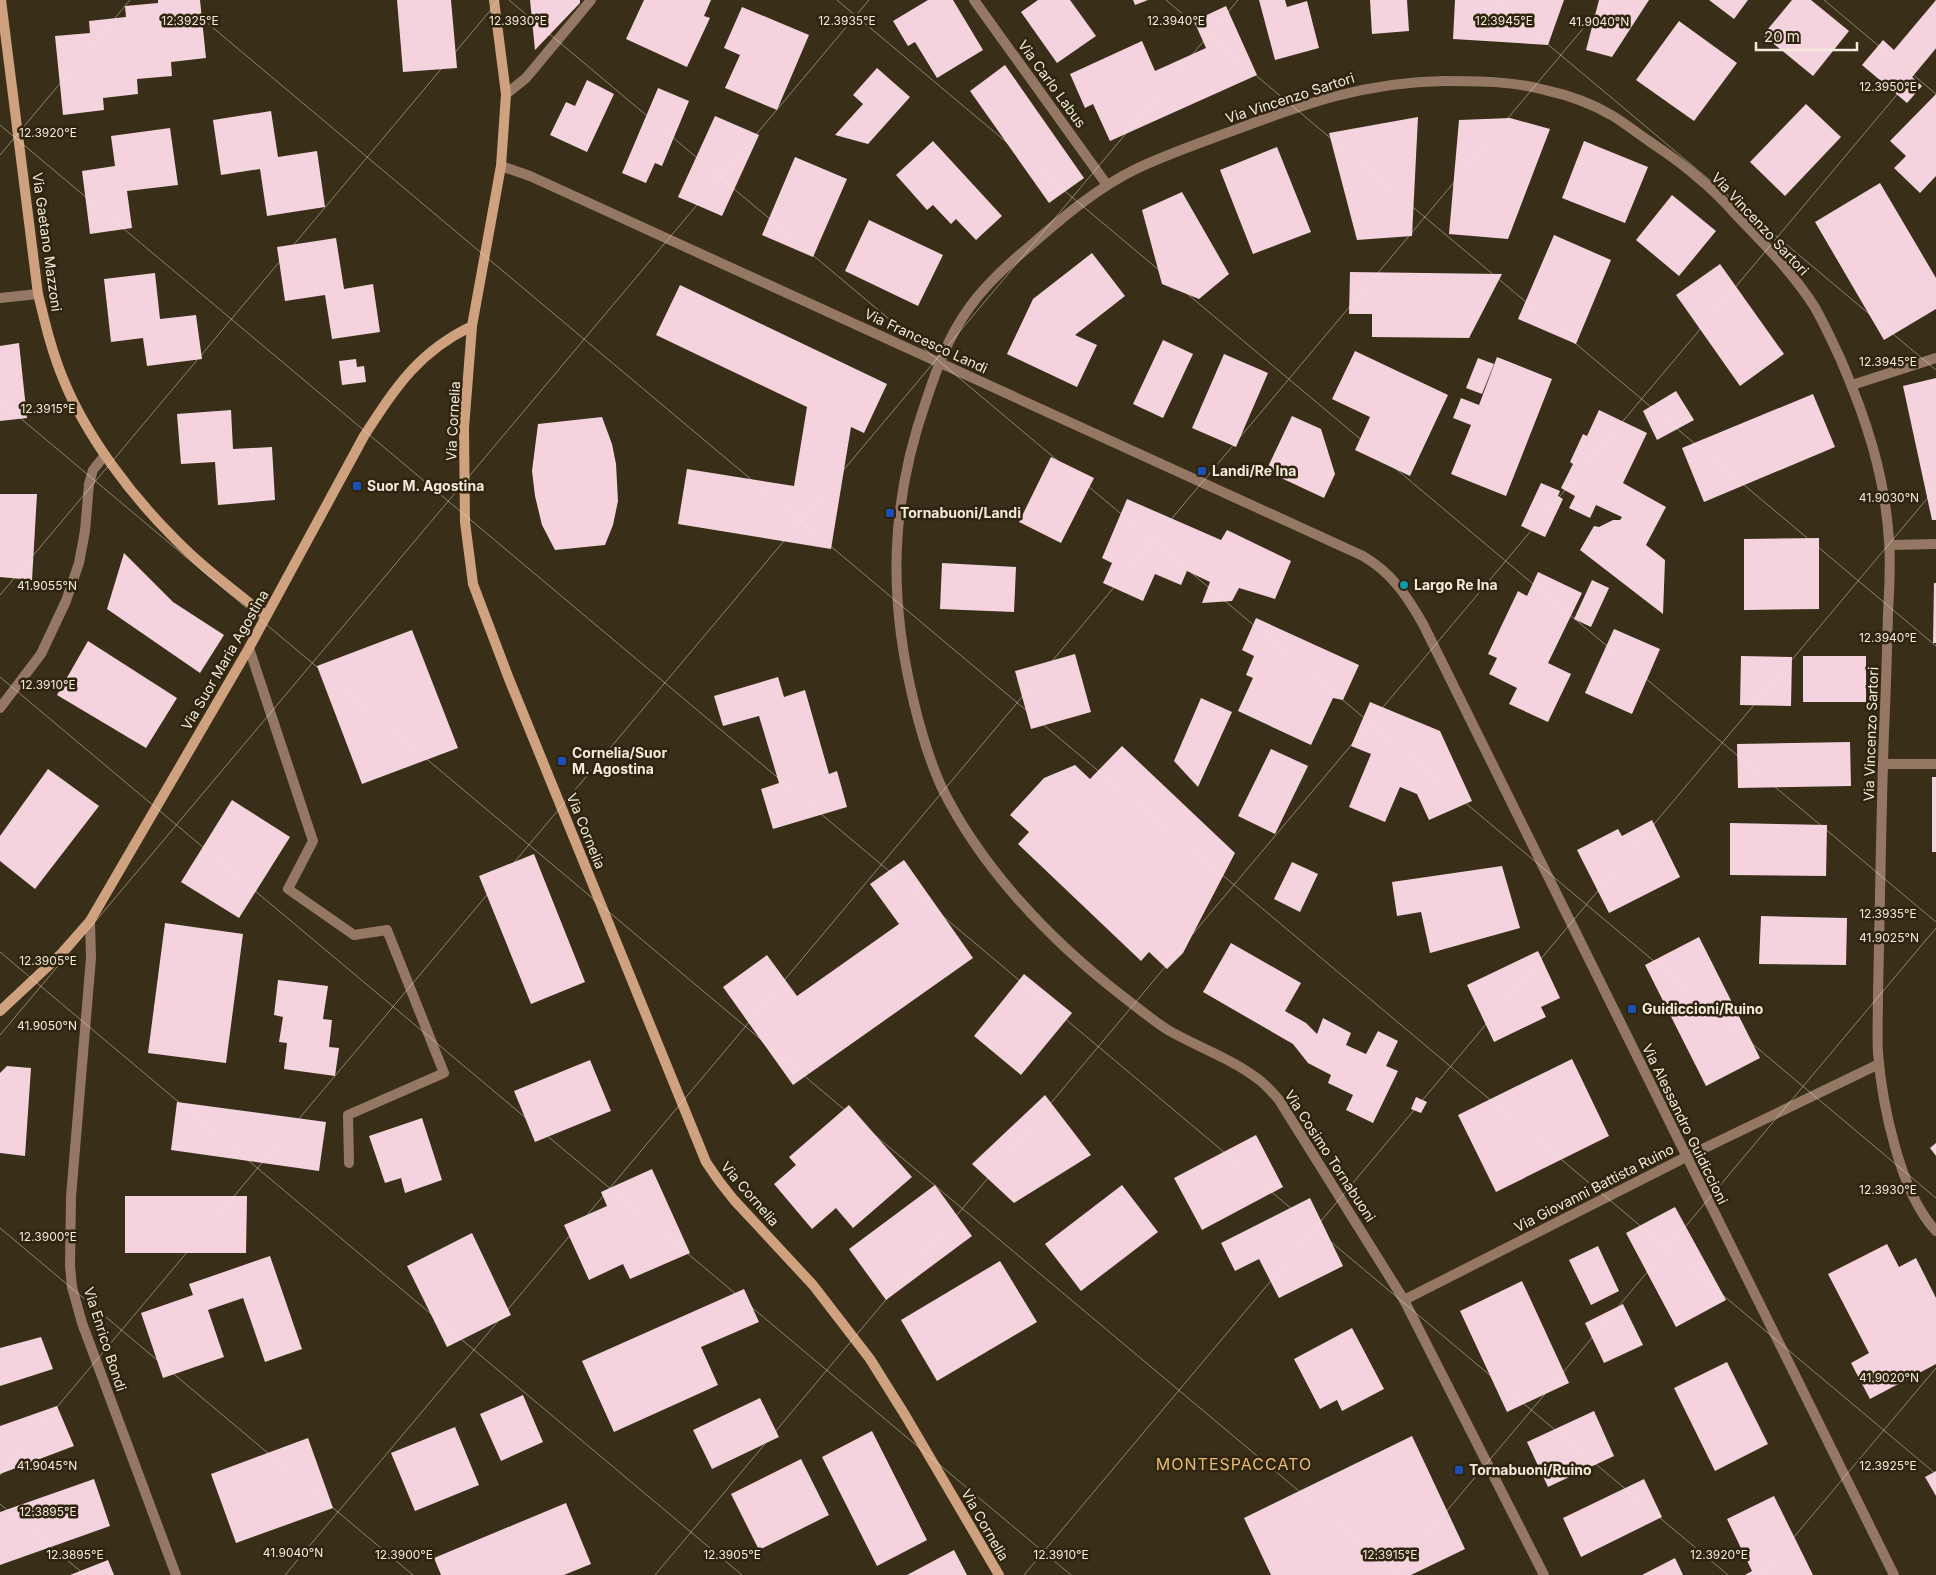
<svg xmlns="http://www.w3.org/2000/svg" width="1936" height="1575" viewBox="0 0 1936 1575" font-family="Inter,sans-serif">
<style>
.building{fill:#f4d3de}
.lines{fill:none;stroke-linecap:round;stroke-linejoin:round}
.lane{stroke:#957863;stroke-width:10}
.street{stroke:#957863;stroke-width:10}
.secondary{stroke:#cfa17e;stroke-width:10}
.ticks{fill:none;stroke:#f2ebdd;stroke-width:1;stroke-opacity:0.45}
.transit-dot{fill:#1a4fb4;stroke:#2f240d;stroke-width:2}
.culture-dot{fill:#0f9aa8;stroke:#2f240d;stroke-width:2}
.labels{text-anchor:middle;stroke-width:5;stroke-linejoin:round;paint-order:stroke}
.street-label{font-size:14px;fill:#f2ebdd;stroke:#2f240d}
.poi-label{font-size:14px;font-weight:bold;fill:#f2ebdd;stroke:#2f240d;text-anchor:start}
.quarter-label{font-size:16px;letter-spacing:1px;fill:#e9bb78;stroke:#2f240d}
.ticks-label{font-size:12px;text-anchor:middle;fill:#f2ebdd;stroke:#2f240d;stroke-width:5;stroke-linejoin:round;paint-order:stroke}
</style>
<rect width="100%" height="100%" fill="#392e17"/>
<g class="building">
<path d="M158,0H200L206,58L171,62L172,76L137,79L138,94L103,98L104,110L63,115L55,36L90,33L89,21L126,17L125,6L158,3Z"/>
<path d="M397,0H451L457,68L403,72Z"/>
<path d="M530,0H580V3L535,50Z"/>
<path d="M644,0H711L704,16L710,18L687,67L626,39Z"/>
<path d="M928,0H953L983,50L937,78L915,42L908,46L893,21Z"/>
<path d="M1038,0H1070L1096,36L1057,63L1021,12Z"/>
<path d="M1133,0H1148L1135,5Z"/>
<path d="M1259,0H1285L1287,7L1307,1L1319,48L1275,60Z"/>
<path d="M1370,0H1407L1409,31L1372,34Z"/>
<path d="M1455,0H1564L1548,45L1453,39Z"/>
<path d="M1599,0H1649L1612,57L1586,50Z"/>
<path d="M1709,0H1748L1734,19Z"/>
<path d="M1792,0H1811L1849,31L1813,76L1763,35Z"/>
<path d="M1936,0V48L1912,77L1922,86L1907,103L1862,65L1883,40L1894,50Z"/>
<path d="M1226,6L1257,75L1110,141L1093,104L1085,108L1070,74L1142,41L1155,71L1206,48L1194,21Z"/>
<path d="M742,7L809,35L777,110L725,88L740,55L724,48Z"/>
<path d="M1679,21L1737,63L1694,121L1636,80Z"/>
<path d="M1005,65L1084,178L1049,203L970,91Z"/>
<path d="M877,68L910,97L868,144L835,135L863,104L853,95Z"/>
<path d="M587,80L614,94L587,152L550,135L566,102L575,106Z"/>
<path d="M658,88L689,101L662,166L655,163L646,183L622,173Z"/>
<path d="M1936,94V176L1920,193L1894,168L1906,156L1890,141Z"/>
<path d="M1806,104L1841,137L1785,196L1750,162Z"/>
<path d="M271,111L278,157L317,151L325,207L267,216L260,169L221,175L213,120Z"/>
<path d="M715,116L759,135L722,216L678,197Z"/>
<path d="M1418,117L1412,236L1357,240L1329,133Z"/>
<path d="M1510,118L1550,129L1508,239L1449,234L1459,120Z"/>
<path d="M170,128L178,185L127,191L132,228L90,234L82,171L115,166L111,136Z"/>
<path d="M933,141L1002,216L976,240L956,219L951,224L933,205L927,210L896,175Z"/>
<path d="M1584,141L1648,167L1625,223L1562,198Z"/>
<path d="M1277,147L1311,232L1253,254L1220,170Z"/>
<path d="M795,157L847,179L813,257L762,235Z"/>
<path d="M1880,183L1936,278V309L1884,340L1815,222Z"/>
<path d="M1182,192L1229,274L1199,299L1162,284L1142,210Z"/>
<path d="M1672,195L1716,231L1679,276L1636,240Z"/>
<path d="M869,220L943,255L918,306L845,271Z"/>
<path d="M1554,235L1611,260L1576,344L1518,319Z"/>
<path d="M336,238L344,289L373,284L380,332L332,339L325,295L285,301L277,247Z"/>
<path d="M1092,253L1125,296L1075,335L1097,345L1077,387L1007,354L1033,299Z"/>
<path d="M1720,264L1784,354L1740,386L1676,295Z"/>
<path d="M1350,272L1502,274L1469,338L1372,337V314H1349Z"/>
<path d="M155,273L160,319L196,315L202,359L147,366L143,338L111,342L104,279Z"/>
<path d="M680,285L887,384L864,433L851,427L831,549L678,524L687,469L794,486L807,407L656,335Z"/>
<path d="M1163,340L1193,354L1163,418L1133,404Z"/>
<path d="M19,343L27,418L0,421V346Z"/>
<path d="M1355,351L1448,395L1410,476L1355,450L1370,417L1332,399Z"/>
<path d="M1224,354L1268,373L1236,447L1192,428Z"/>
<path d="M1497,357L1552,379L1506,496L1451,474L1471,425L1453,418L1461,398L1479,405Z"/>
<path d="M1478,358L1494,364L1482,394L1466,388Z"/>
<path d="M356,359L357,367L364,366L366,382L342,385L339,361Z"/>
<path d="M1936,378V520H1932L1903,386Z"/>
<path d="M1676,391L1694,420L1657,440L1643,411Z"/>
<path d="M1813,394L1835,447L1704,502L1682,448Z"/>
<path d="M231,410L233,449L272,447L275,500L218,505L215,462L181,464L177,414Z"/>
<path d="M1599,410L1647,433L1623,483L1666,507L1646,545L1665,560L1663,614L1580,550L1594,526L1599,527L1613,520H1620L1622,517L1596,505L1590,518L1569,508L1575,496L1561,488L1573,464L1570,462L1583,434L1587,436Z"/>
<path d="M1292,416L1321,429L1335,474L1324,498L1266,471Z"/>
<path d="M602,417L612,444L616,464L618,501L613,525L605,545L555,550L542,525L535,496L532,471L538,424Z"/>
<path d="M1051,457L1094,478L1061,543L1019,522Z"/>
<path d="M1541,483L1560,491L1558,496L1563,499L1545,537L1521,526Z"/>
<path d="M0,494H37L32,580L0,577Z"/>
<path d="M1127,499L1221,540L1227,530L1291,561L1275,599L1239,588L1232,601L1202,603L1210,582L1187,571L1181,585L1155,574L1143,601L1103,583L1112,563L1102,558Z"/>
<path d="M1819,538V609L1744,610V539Z"/>
<path d="M124,553L173,602L224,635L200,673L107,609Z"/>
<path d="M942,563L1016,567L1014,612L940,609Z"/>
<path d="M1538,572L1582,593L1548,663L1571,674L1548,722L1509,704L1517,688L1489,674L1497,658L1488,654L1518,591L1527,596Z"/>
<path d="M1592,580L1609,588L1591,627L1574,619Z"/>
<path d="M1934,583H1936V643H1933Z"/>
<path d="M1256,618L1359,665L1343,700L1333,698L1311,745L1238,711L1253,678L1246,675L1254,656L1242,650Z"/>
<path d="M1614,629L1660,649L1632,714L1585,693Z"/>
<path d="M412,630L458,748L362,784L317,666Z"/>
<path d="M88,641L177,698L146,748L57,695Z"/>
<path d="M1075,654L1091,712L1031,729L1015,671Z"/>
<path d="M1741,656L1792,657L1791,706L1740,705Z"/>
<rect x="1803" y="656" width="63" height="46"/>
<path d="M778,677L784,697L805,690L829,774L837,771L847,807L773,829L761,789L779,783L759,716L723,726L714,696Z"/>
<path d="M1201,698L1232,712L1198,787L1174,761Z"/>
<path d="M1370,702L1440,731L1472,801L1429,820L1417,794L1400,787L1385,822L1349,807L1371,754L1351,746Z"/>
<path d="M1850,742L1851,786L1738,788L1737,744Z"/>
<path d="M1122,746L1235,853L1183,953L1167,969L1149,952L1141,961L1018,844L1029,832L1010,815L1044,778L1075,765L1090,779Z"/>
<path d="M1271,749L1308,766L1275,834L1238,816Z"/>
<path d="M48,769L99,806L35,889L0,861V836Z"/>
<rect x="1932" y="777" width="4" height="75"/>
<path d="M232,800L290,837L239,918L181,882Z"/>
<path d="M1652,820L1680,877L1609,913L1577,850L1618,829L1622,836Z"/>
<path d="M1730,823L1827,825L1826,876L1730,875Z"/>
<path d="M534,854L585,982L531,1004L479,876Z"/>
<path d="M904,860L973,958L793,1085L723,987L767,955L797,996L899,924L870,884Z"/>
<path d="M1292,862L1318,874L1300,912L1274,899Z"/>
<path d="M1502,866L1520,928L1430,953L1421,912L1397,916L1392,882Z"/>
<path d="M1761,916L1847,918L1846,965L1759,964Z"/>
<path d="M165,923L243,934L226,1063L148,1053Z"/>
<path d="M1699,937L1760,1058L1706,1086L1645,965Z"/>
<path d="M1231,943L1301,983L1285,1011L1306,1023L1317,1034L1323,1018L1351,1033L1346,1045L1366,1054L1378,1031L1398,1041L1386,1066L1398,1071L1373,1123L1346,1110L1353,1095L1328,1083L1331,1075L1308,1063L1293,1044L1203,992Z"/>
<path d="M1538,951L1560,998L1541,1007L1546,1017L1494,1042L1467,985Z"/>
<path d="M1024,974L1072,1013L1021,1075L974,1036Z"/>
<path d="M278,980L328,986L323,1019L332,1020L329,1047L339,1048L335,1076L284,1069L287,1043L279,1042L283,1017L274,1015Z"/>
<path d="M1572,1059L1609,1136L1496,1192L1458,1115Z"/>
<path d="M590,1060L611,1111L535,1142L514,1091Z"/>
<path d="M7,1066L31,1068L25,1156L0,1153V1073Z"/>
<path d="M1045,1095L1091,1155L1014,1203L972,1164Z"/>
<path d="M1416,1097L1427,1102L1421,1113L1411,1109Z"/>
<path d="M177,1102L326,1122L319,1171L171,1150Z"/>
<path d="M849,1105L912,1177L853,1228L836,1208L812,1229L774,1184L796,1165L789,1157Z"/>
<path d="M422,1118L442,1180L405,1193L401,1178L385,1183L369,1136Z"/>
<path d="M1256,1135L1283,1187L1202,1230L1174,1178Z"/>
<path d="M1936,1143V1156L1930,1148Z"/>
<path d="M652,1169L690,1253L630,1279L623,1264L589,1280L564,1225L607,1206L601,1192Z"/>
<path d="M935,1185L972,1236L886,1300L849,1249Z"/>
<path d="M1122,1185L1158,1232L1081,1291L1045,1244Z"/>
<path d="M125,1196H247L246,1253H125Z"/>
<path d="M1310,1198L1343,1266L1279,1298L1259,1259L1235,1271L1221,1243Z"/>
<path d="M1675,1207L1726,1300L1676,1327L1626,1233Z"/>
<path d="M472,1233L511,1315L447,1347L407,1266Z"/>
<path d="M1887,1244L1899,1267L1916,1258L1936,1298V1364L1870,1399L1851,1363L1869,1353L1828,1274Z"/>
<path d="M1598,1246L1619,1291L1591,1305L1569,1260Z"/>
<path d="M270,1256L302,1349L265,1362L243,1298L208,1310L224,1357L163,1378L141,1313L193,1295L189,1284Z"/>
<path d="M1000,1261L1037,1322L937,1381L901,1320Z"/>
<path d="M1522,1281L1569,1383L1507,1412L1460,1311Z"/>
<path d="M744,1289L759,1322L701,1347L718,1385L614,1432L582,1361Z"/>
<path d="M1623,1304L1643,1345L1604,1363L1585,1323Z"/>
<path d="M1352,1328L1384,1389L1342,1411L1337,1400L1320,1409L1294,1359Z"/>
<path d="M41,1337L53,1369L0,1386V1348Z"/>
<path d="M1727,1362L1768,1444L1715,1471L1674,1388Z"/>
<path d="M523,1395L543,1442L501,1461L480,1414Z"/>
<path d="M760,1398L779,1437L712,1469L693,1430Z"/>
<path d="M57,1406L74,1446L0,1474V1426Z"/>
<path d="M1594,1411L1614,1456L1548,1487L1527,1442Z"/>
<path d="M455,1427L479,1485L415,1511L391,1453Z"/>
<path d="M872,1431L927,1540L877,1566L822,1457Z"/>
<path d="M1412,1436L1465,1549L1411,1575H1271L1244,1518Z"/>
<path d="M308,1438L333,1508L236,1543L211,1474Z"/>
<path d="M801,1459L829,1515L759,1550L731,1494Z"/>
<path d="M1936,1471V1496L1925,1477Z"/>
<path d="M94,1479L110,1526L0,1565V1512Z"/>
<path d="M1644,1479L1662,1517L1581,1557L1563,1518Z"/>
<path d="M1774,1496L1813,1575H1745L1752,1571L1727,1519Z"/>
<path d="M566,1503L591,1564L564,1575H441L434,1558Z"/>
<path d="M954,1550L967,1575H907Z"/>
<path d="M1675,1558L1683,1575H1642Z"/>
<path d="M108,1560L114,1575H70Z"/>
</g>
<g class="lines">
<path class="lane" d="M249,648L313,841L288,889L354,935L387,930L444,1073L348,1115L349,1163"/>
<g class="street">
<path d="M974,0L1107,185"/>
<path d="M506,94L526,78L591,0"/>
<path d="M501,166L530,176L1363,556C1392,573 1407,596 1423,624L1894,1575"/>
<path d="M0,298L38,294"/>
<path d="M1852,385L1936,358"/>
<path d="M1890,545L1936,544"/>
<path d="M0,708L41,654L66,601L79,563L85,531L89,484L93,470L105,455"/>
<path d="M1883,764H1936"/>
<path d="M90,921L91,958L71,1197L70,1266L72,1287L82,1323L176,1575"/>
<path d="M1404,1300L1686,1157L1879,1064"/>
<path d="M1544,1575L1404,1300L1279,1100C1273,1093 1265,1084 1258,1079C1231,1058 1197,1047 1168,1030C1152,1020 1137,1007 1121,995C1050,940 981,868 941,786C929,759 921,732 914,703C888,597 890,504 926,401C937,368 948,337 969,308C986,284 1007,265 1030,246C1063,217 1097,188 1136,169C1167,154 1200,143 1232,131C1304,104 1365,82 1444,81C1478,81 1512,81 1545,90C1568,95 1593,104 1613,116C1626,124 1637,133 1649,141C1665,152 1682,163 1696,176C1711,188 1725,202 1738,217C1765,245 1793,273 1814,306C1824,323 1832,341 1840,358C1866,418 1885,475 1889,541C1891,565 1889,590 1888,614C1887,653 1886,692 1884,731C1881,819 1880,907 1878,994C1878,1014 1877,1034 1878,1053C1882,1104 1900,1193 1936,1231"/>
</g>
<g class="secondary">
<path d="M1,0L38,294C45,323 52,353 64,381C87,437 131,495 174,538C202,567 235,591 266,616"/>
<path d="M494,0L506,94L501,166L472,326L464,428L465,522L473,584L509,679L706,1162L719,1181L734,1200L813,1285L870,1359L905,1415L999,1575"/>
<path d="M0,1011L60,955L90,921L249,648L364,436C396,387 418,352 472,326"/>
</g>
</g>
<path class="ticks" d="M180,0L1936,1474M509,0L1936,1198M837,0L1936,922M1166,0L1936,646M1495,0L1936,370M1824,0L1936,94M0,125L1728,1575M0,155L130,0M0,401L1399,1575M0,595L499,0M0,677L1071,1575M0,952L742,1575M0,1035L869,0M0,1228L413,1575M0,1475L1238,0M0,1504L85,1575M285,1575L1607,0M655,1575L1936,48M1024,1575L1936,488M1393,1575L1936,928M1762,1575L1936,1368"/>
<g class="transit-dot">
<rect x="1197" y="466" width="10" height="10" rx="2.5"/>
<rect x="352" y="481" width="10" height="10" rx="2.5"/>
<rect x="885" y="508" width="10" height="10" rx="2.5"/>
<rect x="557" y="756" width="10" height="10" rx="2.5"/>
<rect x="1627" y="1004" width="10" height="10" rx="2.5"/>
<rect x="1454" y="1465" width="10" height="10" rx="2.5"/>
</g>
<circle class="culture-dot" cx="1404" cy="585" r="5"/>
<g class="labels">
<g class="street-label">
<text transform="translate(1052 84) rotate(54)" y="5">Via Carlo Labus</text>
<text transform="translate(1290 98) rotate(-18)" y="5">Via Vincenzo Sartori</text>
<text transform="translate(1760 224) rotate(47)" y="5">Via Vincenzo Sartori</text>
<text transform="translate(47 242) rotate(82)" y="5">Via Gaetano Mazzoni</text>
<text transform="translate(926 341) rotate(25)" y="5">Via Francesco Landi</text>
<text transform="translate(453 421) rotate(-87)" y="5">Via Cornelia</text>
<text transform="translate(225 660) rotate(-60)" y="5">Via Suor Maria Agostina</text>
<text transform="translate(1871 734) rotate(-88)" y="5">Via Vincenzo Sartori</text>
<text transform="translate(586 831) rotate(68)" y="5">Via Cornelia</text>
<text transform="translate(1685 1124) rotate(64)" y="5">Via Alessandro Guidiccioni</text>
<text transform="translate(1330 1156) rotate(57)" y="5">Via Cosimo Tornabuoni</text>
<text transform="translate(1594 1188) rotate(-27)" y="5">Via Giovanni Battista Ruino</text>
<text transform="translate(750 1194) rotate(49)" y="5">Via Cornelia</text>
<text transform="translate(105 1339) rotate(72)" y="5">Via Enrico Bondi</text>
<text transform="translate(985 1525) rotate(60)" y="5">Via Cornelia</text>
</g>
<g class="poi-label">
<text x="1212" y="476">Landi/Re Ina</text>
<text x="367" y="491">Suor M. Agostina</text>
<text x="900" y="518">Tornabuoni/Landi</text>
<text x="1414" y="590">Largo Re Ina</text>
<text x="572" y="758">Cornelia/Suor<tspan x="572" dy="16">M. Agostina</tspan></text>
<text x="1642" y="1014">Guidiccioni/Ruino</text>
<text x="1469" y="1475">Tornabuoni/Ruino</text>
</g>
<g class="quarter-label">
<text x="1234" y="1470">MONTESPACCATO</text>
</g>
</g>
<g class="ticks-label">
<text x="847" y="25">12.3935°E</text>
<text x="190" y="25">12.3925°E</text>
<text x="518" y="25">12.3930°E</text>
<text x="1176" y="25">12.3940°E</text>
<text x="1504" y="25">12.3945°E</text>
<text x="1599" y="26">41.9040°N</text>
<text x="1888" y="91">12.3950°E</text>
<text x="48" y="137">12.3920°E</text>
<text x="1888" y="366">12.3945°E</text>
<text x="48" y="413">12.3915°E</text>
<text x="1889" y="502">41.9030°N</text>
<text x="47" y="590">41.9055°N</text>
<text x="1888" y="642">12.3940°E</text>
<text x="48" y="689">12.3910°E</text>
<text x="1888" y="918">12.3935°E</text>
<text x="1889" y="942">41.9025°N</text>
<text x="48" y="965">12.3905°E</text>
<text x="47" y="1030">41.9050°N</text>
<text x="1888" y="1194">12.3930°E</text>
<text x="48" y="1241">12.3900°E</text>
<text x="1889" y="1382">41.9020°N</text>
<text x="1888" y="1470">12.3925°E</text>
<text x="47" y="1470">41.9045°N</text>
<text x="48" y="1516">12.3895°E</text>
<text x="293" y="1557">41.9040°N</text>
<text x="75" y="1559">12.3895°E</text>
<text x="404" y="1559">12.3900°E</text>
<text x="732" y="1559">12.3905°E</text>
<text x="1061" y="1559">12.3910°E</text>
<text x="1390" y="1559">12.3915°E</text>
<text x="1719" y="1559">12.3920°E</text>
</g>
<path d="M1756 42v8h101v-8" fill="none" stroke="#f2ebdd" stroke-width="2.5"/>
<text x="1764" y="42" font-size="15" fill="#f2ebdd" stroke="#2f240d" stroke-width="4" paint-order="stroke">20 m</text>
</svg>
